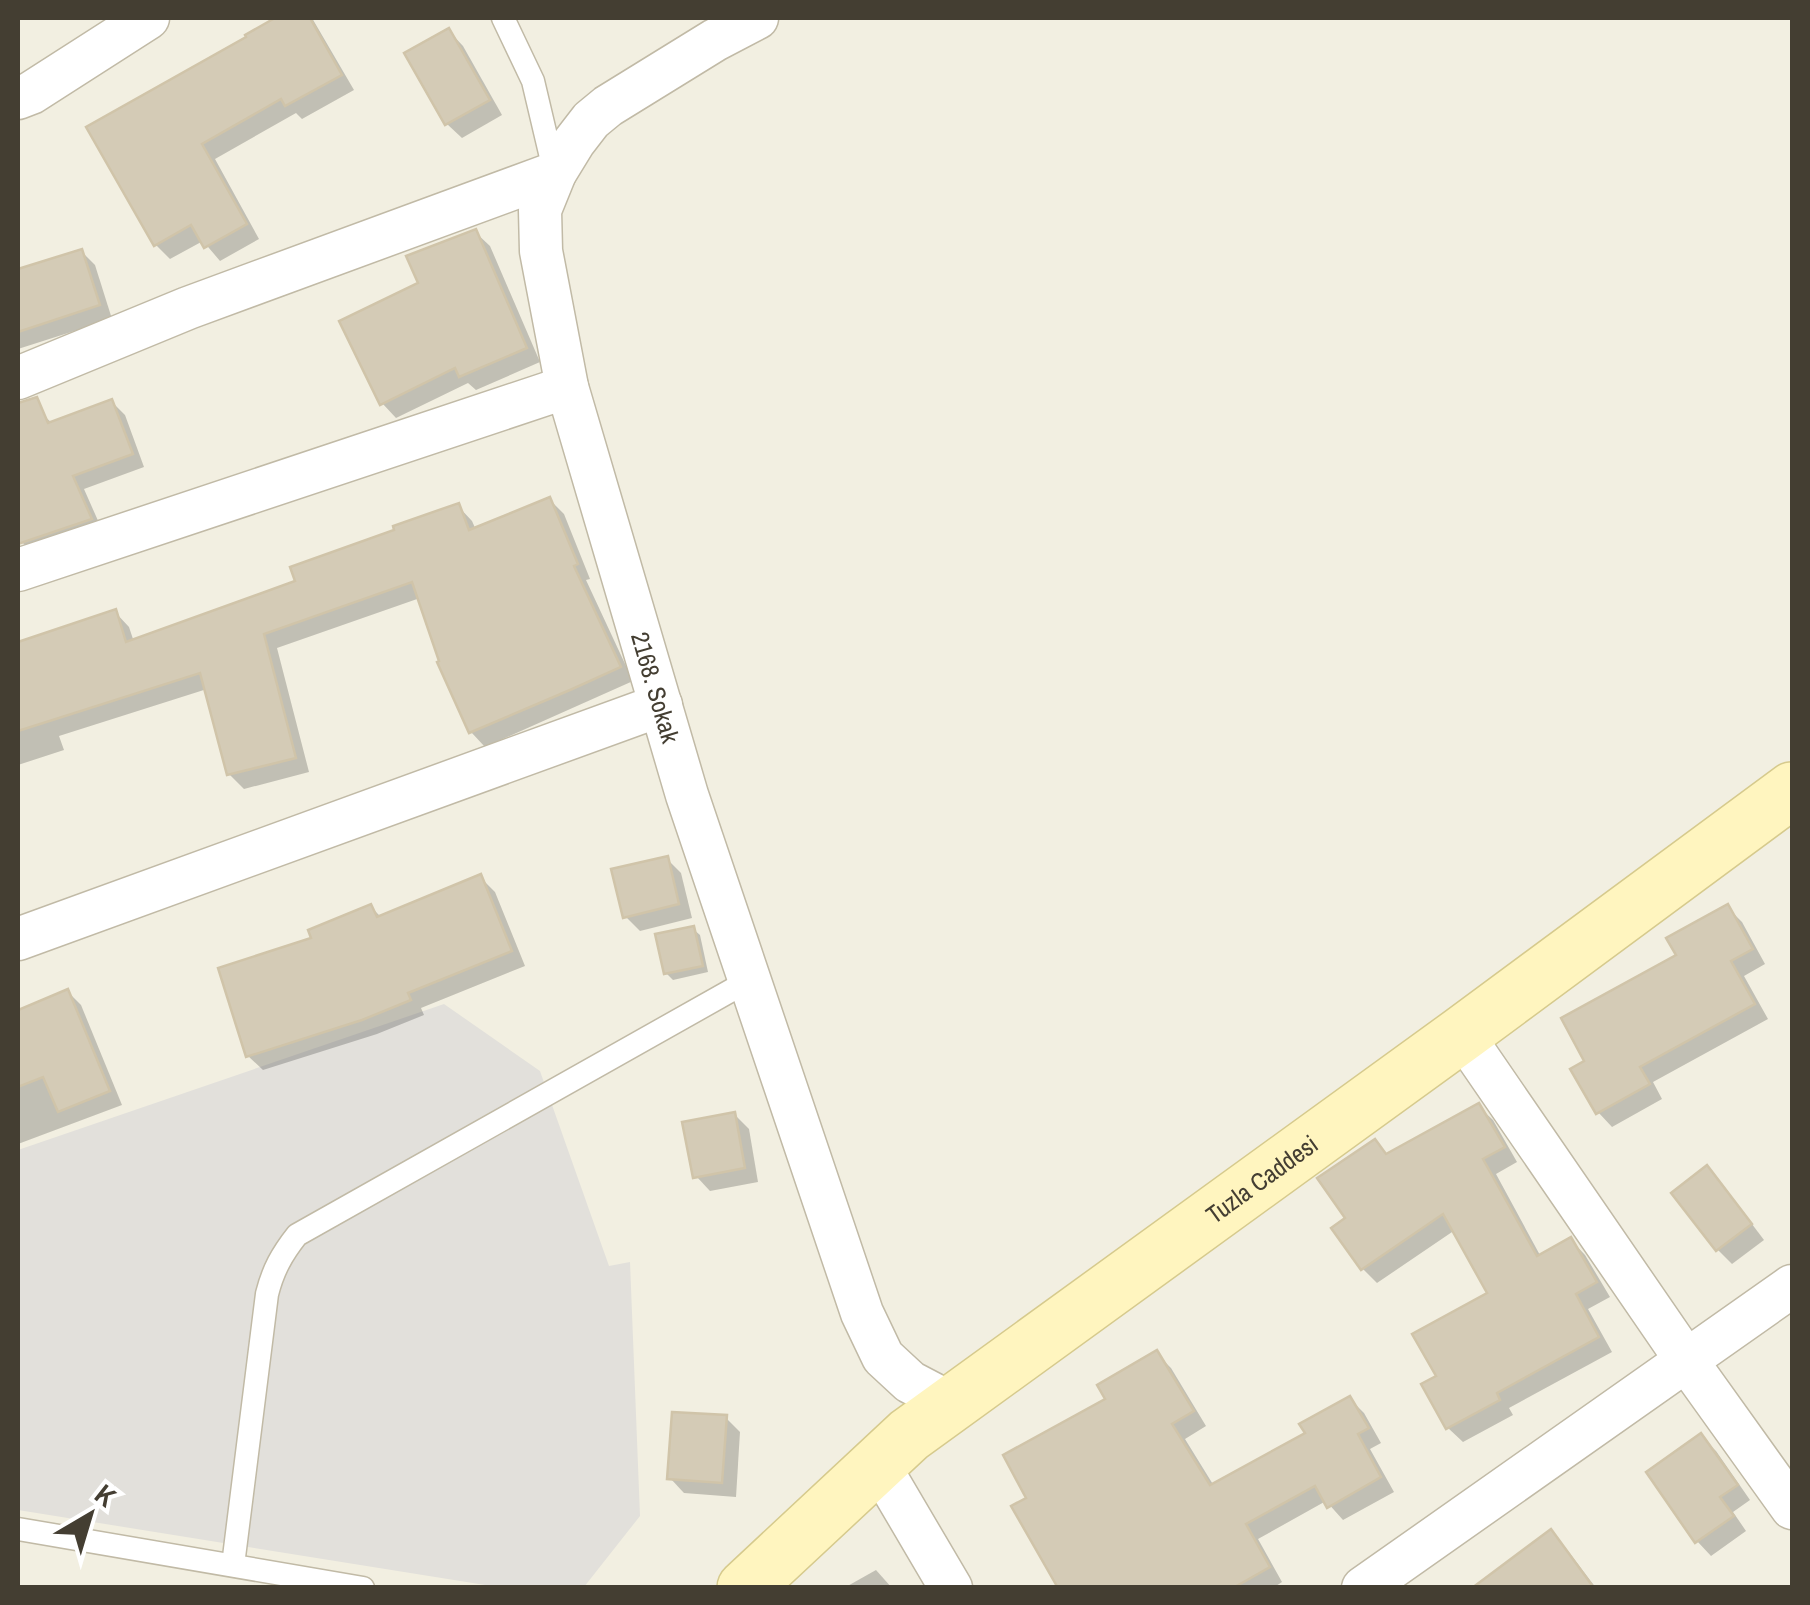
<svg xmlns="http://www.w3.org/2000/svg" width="1810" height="1605" viewBox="0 0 1810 1605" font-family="'Archivo Narrow',sans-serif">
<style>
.parking{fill:#e2e0db}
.shadow{fill:#0003}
.building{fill:#d4cbb6;stroke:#d0c4a9;stroke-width:2.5}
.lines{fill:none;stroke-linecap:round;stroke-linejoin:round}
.lane-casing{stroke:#c1baa6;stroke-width:25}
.street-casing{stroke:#c1baa6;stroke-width:45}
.secondary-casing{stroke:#d6ca8d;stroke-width:58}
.lane{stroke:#fff;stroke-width:22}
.street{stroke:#fff;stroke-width:42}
.secondary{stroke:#fff5bf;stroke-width:55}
.labels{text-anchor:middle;stroke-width:10;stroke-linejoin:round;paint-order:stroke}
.street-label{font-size:25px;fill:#443e32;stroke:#fff}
</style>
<rect width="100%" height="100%" fill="#f2efe1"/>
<path class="parking" d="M444,1004L540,1071L609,1266L630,1262L640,1516L584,1587L504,1588L18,1510V1150Z"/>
<g class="shadow">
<path d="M280,18H312L354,90L302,119L296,113L215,159L259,239L220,261L203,241L170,259L156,245L248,36Z"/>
<path d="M449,31L463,46L502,115L462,138L447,124L408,54Z"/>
<path d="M475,232L490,246L540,362L476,390L468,383L396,418L382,403L421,284Z"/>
<path d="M81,251L95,265L112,319L18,349V272Z"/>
<path d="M112,402L125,415L144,467L84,489L103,532L35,555L22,542L18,533V425L42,414L53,424Z"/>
<path d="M550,500L564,514L590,579L586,580L633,681L485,747L471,732L420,598L277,648L309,772L244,789L229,774L207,689L59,736L64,750L18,765V645L115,612L129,627L134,642L298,582L458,506L472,521L476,530Z"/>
<path d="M667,859L681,873L692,918L640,931L626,917Z"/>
<path d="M480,877L495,892L525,966L421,1008L424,1015L377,1034L263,1070L248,1056L315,940L371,907L382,918Z"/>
<path d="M1728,908L1742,922L1765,964L1744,976L1768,1019L1653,1082L1662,1099L1612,1127L1598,1112L1588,1062Z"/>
<path d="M693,929L700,935L708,972L673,980L666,973Z"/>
<path d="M68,992L81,1005L122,1105L18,1144V1012Z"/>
<path d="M1478,1106L1493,1120L1517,1162L1496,1174L1541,1257L1571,1240L1585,1255L1610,1297L1588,1309L1612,1352L1509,1408L1513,1415L1463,1442L1448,1428L1425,1385L1439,1377L1490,1294L1455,1230L1377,1283L1363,1269L1348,1219L1374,1142L1388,1156Z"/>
<path d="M734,1114L749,1129L758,1182L710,1191L696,1176Z"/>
<path d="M1706,1169L1721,1183L1764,1240L1732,1264L1718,1250Z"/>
<path d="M1156,1353L1171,1368L1206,1426L1185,1439L1214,1486L1308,1434L1350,1399L1364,1413L1381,1443L1370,1449L1394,1492L1343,1520L1326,1501L1258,1539L1282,1582L1273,1588H1217L1029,1499L1108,1400Z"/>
<path d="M726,1418L740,1432L736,1497L684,1493L670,1478Z"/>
<path d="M1701,1437L1716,1451L1750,1500L1733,1512L1746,1531L1711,1556L1697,1541Z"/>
<path d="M1551,1532L1565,1547L1596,1588H1476Z"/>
<path d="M876,1570L892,1588H844Z"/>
</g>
<g class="building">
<path d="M275,18H310L342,75L285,106L281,99L202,144L247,224L204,248L191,225L154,246L86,127L246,37L245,35Z"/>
<path d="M449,28L490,100L445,125L404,53Z"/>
<path d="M476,229L527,348L459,377L455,368L380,405L339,321L418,283L406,256Z"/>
<path d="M82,249L100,305L18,332V269Z"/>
<path d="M37,397L48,423L112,399L133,454L73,476L92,519L18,544V403Z"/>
<path d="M550,497L578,564L574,566L621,667L570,690L469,733L437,662L439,661L412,582L264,634L296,758L227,775L200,673L18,731V642L116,609L126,642L295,581L290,567L394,530L393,526L459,503L469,530Z"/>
<path d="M668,856L679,904L623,918L611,869Z"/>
<path d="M481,874L512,951L408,993L411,1000L362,1020L246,1057L218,968L311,938L308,930L371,904L377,917Z"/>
<path d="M1728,904L1753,949L1731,961L1755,1004L1640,1067L1650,1084L1596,1114L1570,1069L1584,1061L1561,1018L1676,955L1666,938Z"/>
<path d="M694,926L703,966L664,974L655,934Z"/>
<path d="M68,989L110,1091L58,1112L43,1077L18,1087V1010Z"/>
<path d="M1479,1103L1505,1147L1483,1159L1537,1256L1571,1237L1597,1282L1576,1294L1599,1337L1497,1393L1500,1400L1446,1429L1421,1384L1436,1376L1412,1334L1487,1293L1443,1214L1361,1270L1331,1228L1345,1218L1317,1178L1375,1139L1386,1154Z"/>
<path d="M735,1112L745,1168L693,1178L682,1122Z"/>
<path d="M1707,1165L1752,1224L1716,1251L1671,1193Z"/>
<path d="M1157,1350L1194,1411L1172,1424L1210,1485L1305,1433L1299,1424L1350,1396L1369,1428L1358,1434L1381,1477L1327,1508L1315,1486L1246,1524L1270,1567L1233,1588H1058L1011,1506L1026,1498L1003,1455L1105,1399L1097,1385Z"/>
<path d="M672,1412L727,1415L722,1483L667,1479Z"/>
<path d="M1701,1433L1738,1485L1720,1497L1734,1516L1695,1543L1646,1472Z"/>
<path d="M1551,1529L1594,1588H1472Z"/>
</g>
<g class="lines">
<defs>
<g id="lane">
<path d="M503,18L533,81L554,170"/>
<path d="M18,1529L363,1588"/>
<path d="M233,1565L267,1294C273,1270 282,1254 297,1235L755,977"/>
</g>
<g id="street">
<path id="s1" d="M757,18L715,40L608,106L591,120L574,142L555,173L540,210L541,251L567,387L687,795L862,1313L883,1357L910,1382L952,1404"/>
<path d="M18,98L31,93L148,18"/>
<path d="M18,378L188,308L555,173"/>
<path d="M18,570L567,387"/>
<path d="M18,939L661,705"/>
<path d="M1462,1034L1686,1360L1792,1508"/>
<path d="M878,1464L951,1588"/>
<path d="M1363,1588L1792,1286"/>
</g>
<g id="secondary">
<path id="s2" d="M745,1588L909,1435L1462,1034L1792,790"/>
</g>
</defs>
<use href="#lane" class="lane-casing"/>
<use href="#street" class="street-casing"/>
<use href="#secondary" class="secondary-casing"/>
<use href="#lane" class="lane"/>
<use href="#street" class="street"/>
<use href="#secondary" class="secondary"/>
</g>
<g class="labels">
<g class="street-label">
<text dy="9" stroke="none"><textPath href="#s1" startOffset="792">2168. Sokak</textPath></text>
<text dy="9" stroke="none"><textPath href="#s2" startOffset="660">Tuzla Caddesi</textPath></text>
</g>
</g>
<rect width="1810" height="1605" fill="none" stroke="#443e32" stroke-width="40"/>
<g transform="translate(90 1515) rotate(38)" stroke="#ffffff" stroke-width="8" paint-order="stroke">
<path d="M0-8L18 38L0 25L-18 38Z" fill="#443e32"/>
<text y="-15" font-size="28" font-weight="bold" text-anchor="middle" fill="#443e32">K</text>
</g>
</svg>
